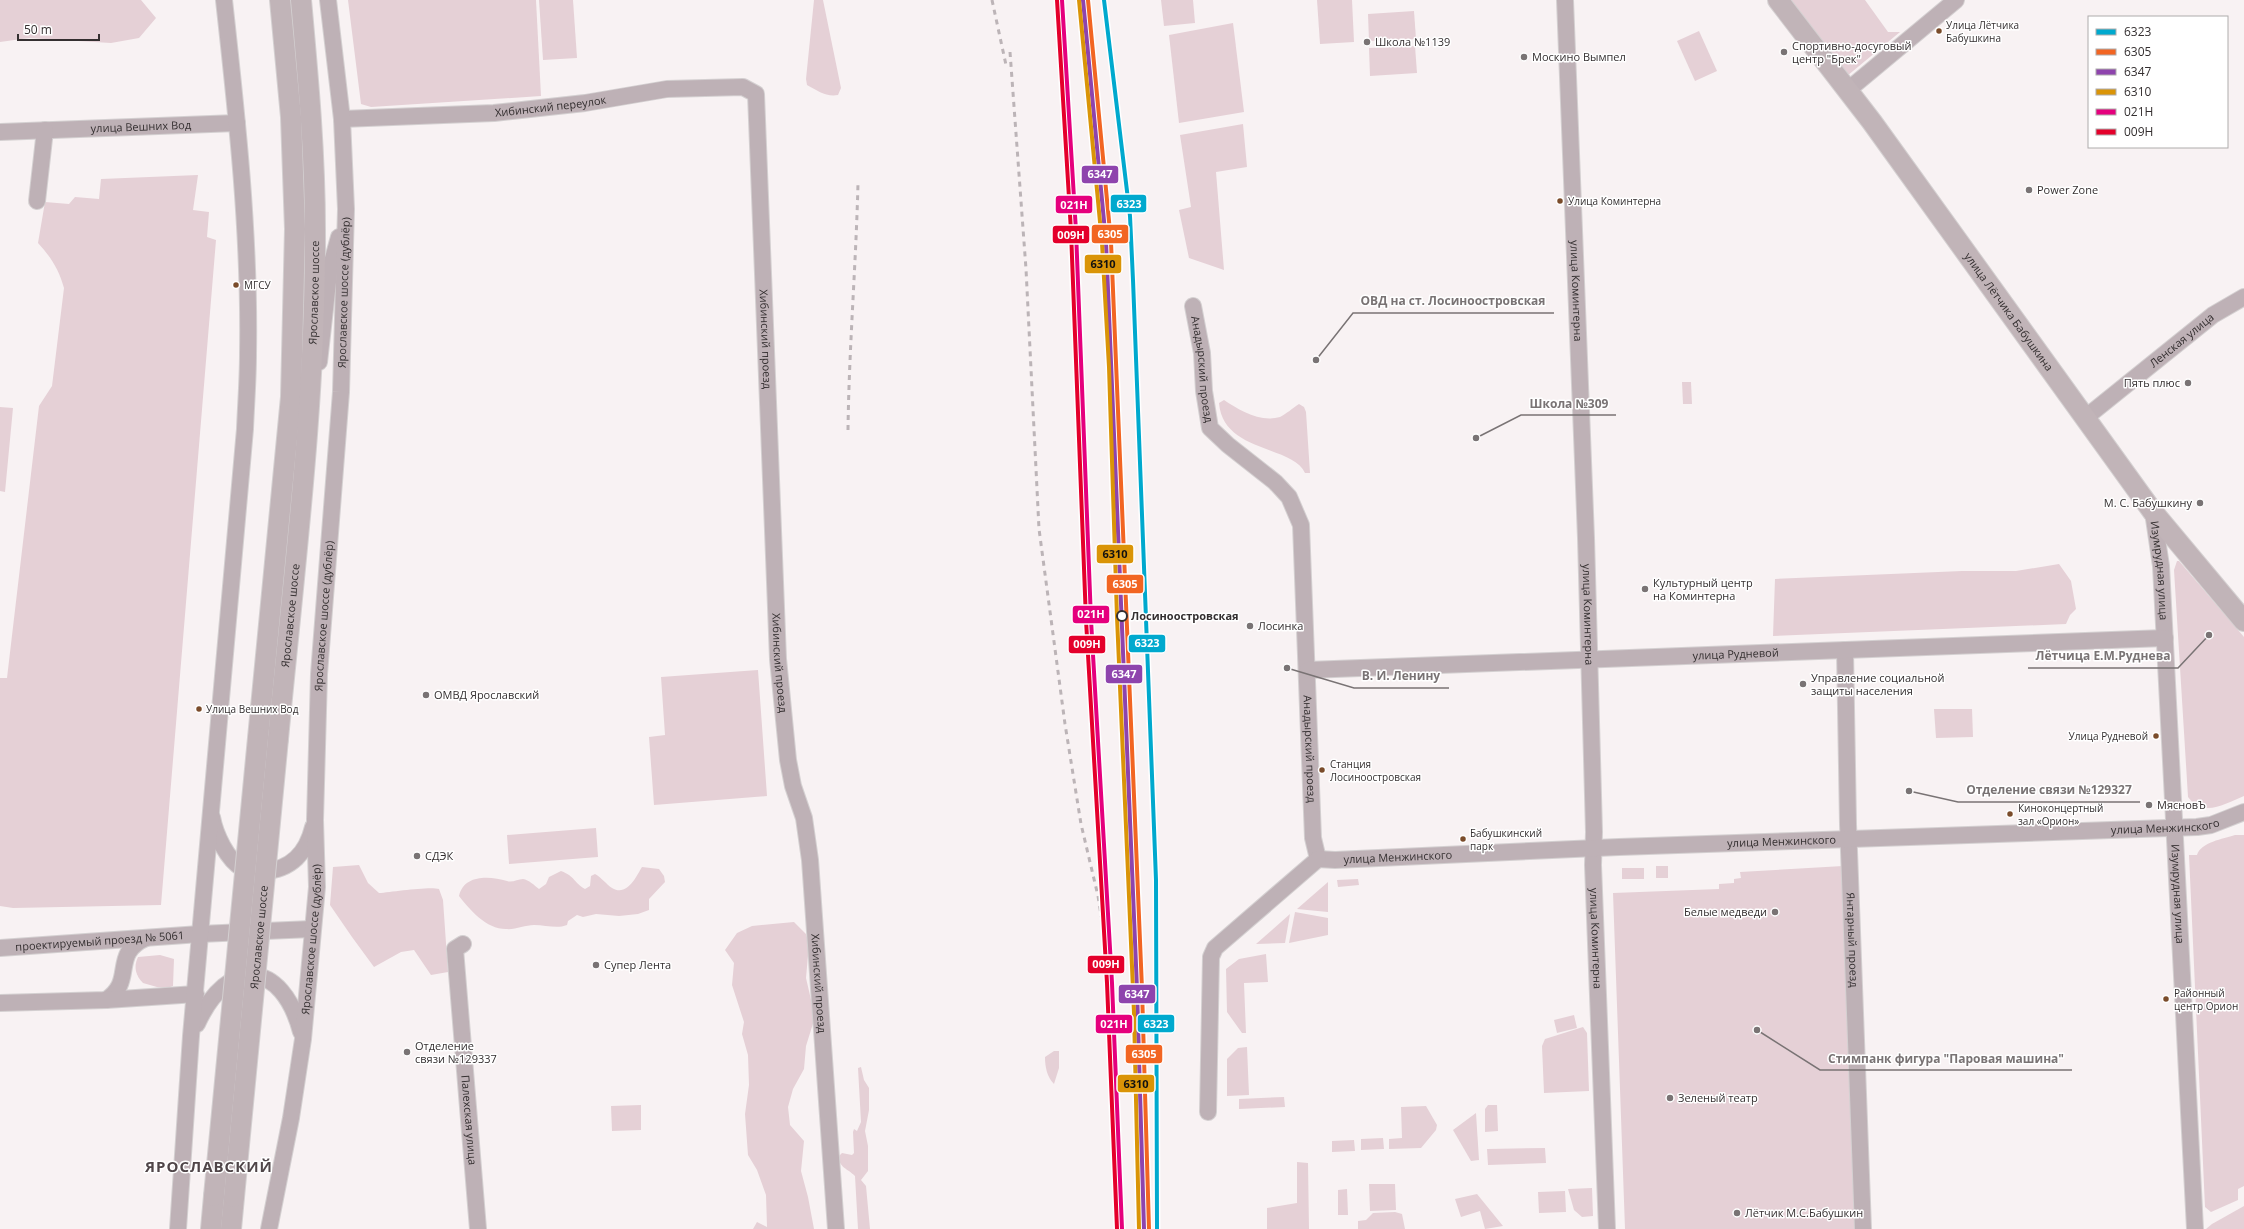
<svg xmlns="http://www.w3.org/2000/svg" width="2244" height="1229" viewBox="0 0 2244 1229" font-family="'Open Sans',sans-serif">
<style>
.green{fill:#e5d0d6}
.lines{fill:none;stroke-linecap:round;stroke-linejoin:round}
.minor-casing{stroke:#d4d0d1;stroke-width:18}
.major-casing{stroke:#d4d0d1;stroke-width:22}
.minor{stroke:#beb1b6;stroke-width:16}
.major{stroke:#c1b4b8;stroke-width:20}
.rail{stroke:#bcb4b7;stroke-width:3;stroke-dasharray:5 5;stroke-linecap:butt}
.major-bridge-casing{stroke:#d4d0d1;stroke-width:22;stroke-linecap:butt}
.major-bridge{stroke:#c1b4b8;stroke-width:20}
.rail-1-casing{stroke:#fff;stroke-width:7}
.rail-2-casing{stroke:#fff;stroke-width:7}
.rail-3-casing{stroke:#fff;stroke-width:7}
.rail-4-casing{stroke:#fff;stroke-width:7}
.rail-5-casing{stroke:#fff;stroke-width:7}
.rail-6-casing{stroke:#fff;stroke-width:7}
.rail-1{stroke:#00a9ce;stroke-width:4}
.rail-2{stroke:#f26522;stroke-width:4}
.rail-3{stroke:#8e44ad;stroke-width:4}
.rail-4{stroke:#da9407;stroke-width:4}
.rail-5{stroke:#e5007d;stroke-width:4}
.rail-6{stroke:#e4002b;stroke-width:4}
.bus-dot{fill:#7a4b2a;stroke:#fff;stroke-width:1.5}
.poi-dot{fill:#797374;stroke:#fff;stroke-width:1.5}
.stop-dot{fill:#fff;stroke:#342f30;stroke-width:2}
.labels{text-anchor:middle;stroke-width:3;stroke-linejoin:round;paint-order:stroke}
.bus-label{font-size:10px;fill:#342f30;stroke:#fff;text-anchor:start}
.poi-label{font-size:11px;fill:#342f30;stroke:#fff;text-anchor:start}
.street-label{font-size:11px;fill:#342f30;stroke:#fff}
.stop-label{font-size:11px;font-weight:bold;fill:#342f30;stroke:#fff;text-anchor:start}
.district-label{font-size:15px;font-weight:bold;letter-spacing:1px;fill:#504649;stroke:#fff}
.leader{fill:none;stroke:#797374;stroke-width:1.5}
.callout-dot{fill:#797374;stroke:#fff;stroke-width:1.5}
.callout-label{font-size:12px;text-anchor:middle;font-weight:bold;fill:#797374;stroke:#fff;stroke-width:3;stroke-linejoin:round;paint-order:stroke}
.line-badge{stroke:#fff;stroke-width:1.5}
.badge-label{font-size:11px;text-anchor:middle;font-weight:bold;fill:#fff}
.pale-badge-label{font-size:11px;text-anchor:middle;font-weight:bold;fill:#111}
</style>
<rect width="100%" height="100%" fill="#f8f2f3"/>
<g class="green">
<path d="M0,0H141L156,18L139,38L111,43L29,38L0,42Z"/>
<path d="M348,0H536L541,96L371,107L361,104Z"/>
<path d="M539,0H573L577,58L543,60Z"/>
<path d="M814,0H823L841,88L838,95C826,97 818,91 807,85L806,79Z"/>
<path d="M1161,0H1193L1195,23L1164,26Z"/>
<path d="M1317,0H1352L1354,42L1320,44Z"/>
<path d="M1791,0H1865L1888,32H1900L1847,76Z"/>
<path d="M1414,11L1416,39L1369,41L1368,14Z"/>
<path d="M1233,23L1244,112L1179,123L1169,35Z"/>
<path d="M1699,31L1717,71L1695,81L1677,41Z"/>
<path d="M1415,46L1417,73L1370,76L1369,48Z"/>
<path d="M1243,124L1247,167L1216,172L1224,270L1189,258L1179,210L1191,207L1180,135Z"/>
<path d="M198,175L193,210L209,212L207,237L216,240L161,905L13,908L0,906V678H7L39,406L52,386L64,288C59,270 51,257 38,243L45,202L69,204L75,197L99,199L101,179Z"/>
<path d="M1682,382H1691L1692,404H1683Z"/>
<path d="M1224,400C1239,410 1260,423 1280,417C1286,414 1293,408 1299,404L1304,407L1306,412L1310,473H1305C1293,445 1223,453 1219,403Z"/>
<path d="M0,407L13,408L5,492L0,491Z"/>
<path d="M2177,561H2179L2244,637V796C2224,804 2204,818 2188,797L2174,570Z"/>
<path d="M2059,564L2071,581L2076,609L2070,615L2066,624L1773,636L1775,579L1962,571H2016Z"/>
<path d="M758,670L767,796L654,805L649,737L665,735L661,677Z"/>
<path d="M1934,709H1972L1973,737L1936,738Z"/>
<path d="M596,828L598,857L509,864L507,835Z"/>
<path d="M2235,835H2244V1186L2238,1189V1200L2211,1212L2205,1207L2189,855H2197C2201,842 2223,839 2235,835Z"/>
<path d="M359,865L368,883L379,893C392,892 430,886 439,889L443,900L448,972L431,975L414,950L401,952L374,967L352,937L330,905L333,867Z"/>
<rect x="1656" y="866" width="12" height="12"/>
<path d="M1843,866L1855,1229H1625L1613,893L1719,889V884L1734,883V879L1741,878L1740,872Z"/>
<path d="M642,867L659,869L664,876L665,882L649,899V910L638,914L619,916L596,914L583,917L577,915L568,921L567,925C557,929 546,925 534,925C525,925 515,930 506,929C486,929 470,910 459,896C464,874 490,876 507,881C512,883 518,879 523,879C529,880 534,885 539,889L546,884L549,877L561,871C576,877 573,882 585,889L590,886L591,876L595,874C602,878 606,884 612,888C627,897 636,877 642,867Z"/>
<rect x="1622" y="868" width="22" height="11"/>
<path d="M1358,879L1359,885L1338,887L1337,880Z"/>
<path d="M1328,882V912L1297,909Z"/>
<path d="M1295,912L1328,918V935L1289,943Z"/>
<path d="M1290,914L1285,943L1256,944Z"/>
<path d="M794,922L806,934L809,944L806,978L815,1017L806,1046L804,1069L793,1089L788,1107L790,1125L804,1141L801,1171L808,1197L814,1229H753L757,1222L767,1227L766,1195L757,1170L748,1155L745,1114L749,1085L748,1055L742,1034L744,1022L732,985L734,963L725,950L737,933L752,926Z"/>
<path d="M1266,954L1268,982L1244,983L1246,1033H1242L1227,1012L1226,969L1239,959Z"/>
<path d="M160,955L174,959L173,986L167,988L157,987L143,983C136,976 133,967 138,957Z"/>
<path d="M1574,1015L1577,1028L1557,1033L1554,1020Z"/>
<path d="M1583,1027L1587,1033L1589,1091L1544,1093L1542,1046L1545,1039Z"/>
<path d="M1247,1047L1249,1095L1227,1096V1059L1238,1048Z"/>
<path d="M1054,1051H1059V1068L1054,1084C1047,1077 1045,1067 1045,1057Z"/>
<path d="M861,1067L864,1080L869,1088V1110L865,1131L868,1146V1171L861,1180L866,1186L870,1229H858L855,1176C847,1168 841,1169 838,1157L842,1153L852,1155L854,1153L853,1132L854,1129L857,1131L861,1122L858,1068Z"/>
<path d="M1284,1097L1285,1107L1239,1109V1099Z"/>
<path d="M641,1105V1130L612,1131L611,1106Z"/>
<path d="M1488,1105H1497L1498,1131L1485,1132V1109Z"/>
<path d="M1426,1106L1437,1125L1436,1130L1421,1148L1389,1149V1139L1402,1138L1401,1107Z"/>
<path d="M1476,1113L1479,1160L1471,1161L1453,1130Z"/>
<path d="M1383,1138L1384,1149L1361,1150V1139Z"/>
<path d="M1354,1140L1355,1151L1332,1152V1141Z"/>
<path d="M1545,1148L1546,1163L1488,1165L1487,1149Z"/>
<path d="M1297,1162L1308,1163L1309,1229H1267V1208L1297,1203Z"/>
<path d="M1369,1184H1395L1396,1210L1370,1211Z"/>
<path d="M1592,1188L1593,1216L1582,1217L1574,1210L1568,1189Z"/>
<path d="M1347,1189L1348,1215H1338V1190Z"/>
<path d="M1565,1191L1566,1212L1539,1213L1538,1192Z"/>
<path d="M1477,1194L1503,1226L1485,1229L1480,1211L1461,1217L1455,1199Z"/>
<path d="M2244,1206V1229H2206L2212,1224Z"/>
<path d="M1395,1212L1402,1214L1405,1229H1358V1221L1366,1220L1373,1213Z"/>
</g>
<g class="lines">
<defs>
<g id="minor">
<path id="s1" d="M1565,0L1586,538L1594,832L1593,865L1607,1229"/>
<path d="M1848,90L1956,0"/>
<path id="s2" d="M342,119L494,113L585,103L667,89L743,87L756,94L778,659L788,760L793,786L804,818L810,860L836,1229"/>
<path id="s3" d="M0,132L237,123"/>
<path d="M37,201L45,130"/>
<path id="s4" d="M1193,306L1202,353L1204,391L1210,428L1228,445L1275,482L1289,497L1301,525L1313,838L1318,859"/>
<path d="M319,362L329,273L339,237"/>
<path id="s5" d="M2085,418L2213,315L2244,297"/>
<path id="s6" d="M2153,512L2161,566L2195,1229"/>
<path id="s7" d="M1845,650L1848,824L1863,1229"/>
<path id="s8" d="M1308,670L2165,638"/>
<path d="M212,817C215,834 227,860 243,869C250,872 257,872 264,871C291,870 307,852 313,827"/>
<path id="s9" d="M1318,859L1335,860L1619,847L2197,827L2211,825L2244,812"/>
<path id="s10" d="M463,944L455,949L478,1229"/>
<path id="s11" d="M0,948L200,934L312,929"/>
<path d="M106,1000C136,981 110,954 146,938"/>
<path d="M0,1003L106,1000L196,994"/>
<path d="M197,1024C228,956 282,960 301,1032"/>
<path d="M1208,1112L1211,957L1215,948L1318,859"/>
<path d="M178,1229L191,1036L245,429C246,404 248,379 248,354C250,236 237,117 224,0"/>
<path id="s12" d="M269,1229L291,1118L303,1039L317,887L315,820L319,674L341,392L346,209L342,119L328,0"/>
</g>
<g id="major">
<path id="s13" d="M1778,0L1872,122L2153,512L2244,621"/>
<path d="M258,738L291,397L295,229L291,117L280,0"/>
<path id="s14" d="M278,739C294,570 316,401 315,230C315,153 308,77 301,0"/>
<path d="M211,1229L214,1196"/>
<path d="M231,1229L234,1197"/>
</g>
</defs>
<use href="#minor" class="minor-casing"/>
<use href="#major" class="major-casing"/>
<use href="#minor" class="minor"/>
<use href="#major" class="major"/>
<g class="rail">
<path d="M992,0L1006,65"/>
<path d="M1010,52L1026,269L1039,529L1065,724L1081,824L1098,896L1112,983"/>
<path d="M848,430C849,348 856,265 858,183"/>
</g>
<defs>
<g id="major-bridge">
<path d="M214,1196L258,738"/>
<path id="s15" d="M234,1197L278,739"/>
</g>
</defs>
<use href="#major-bridge" class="major-bridge-casing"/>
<use href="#major-bridge" class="major-bridge"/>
<defs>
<path id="rail-1" d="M1104,0L1130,216L1133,280L1156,880L1157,1229"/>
<path id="rail-2" d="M1088,0L1111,242L1142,989L1149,1229"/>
<path id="rail-3" d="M1083,0L1106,242L1137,989L1144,1229"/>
<path id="rail-4" d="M1079,0L1102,243L1109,367L1117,617L1134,1013L1139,1229"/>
<path id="rail-5" d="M1062,0L1076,231L1091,620L1112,983L1122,1229"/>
<path id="rail-6" d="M1057,0L1071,231L1086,620L1107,983L1117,1229"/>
</defs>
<use href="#rail-1" class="rail-1-casing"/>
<use href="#rail-2" class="rail-2-casing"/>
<use href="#rail-3" class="rail-3-casing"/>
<use href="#rail-4" class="rail-4-casing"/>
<use href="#rail-5" class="rail-5-casing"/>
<use href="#rail-6" class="rail-6-casing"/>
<use href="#rail-1" class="rail-1"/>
<use href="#rail-2" class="rail-2"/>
<use href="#rail-3" class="rail-3"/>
<use href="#rail-4" class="rail-4"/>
<use href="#rail-5" class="rail-5"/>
<use href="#rail-6" class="rail-6"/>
</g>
<g class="bus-dot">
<circle cx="1939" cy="31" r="3.5"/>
<circle cx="1560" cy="201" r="3.5"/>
<circle cx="236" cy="285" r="3.5"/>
<circle cx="199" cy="709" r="3.5"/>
<circle cx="2156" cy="736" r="3.5"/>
<circle cx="1322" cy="770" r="3.5"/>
<circle cx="2010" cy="814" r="3.5"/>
<circle cx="1463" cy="839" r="3.5"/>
<circle cx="2166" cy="999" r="3.5"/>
</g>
<g class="poi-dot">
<circle cx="1367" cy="42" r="4"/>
<circle cx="1784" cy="52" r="4"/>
<circle cx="1524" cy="57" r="4"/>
<circle cx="2029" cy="190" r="4"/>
<circle cx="2188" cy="383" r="4"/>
<circle cx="2200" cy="503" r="4"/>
<circle cx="1645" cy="589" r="4"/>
<circle cx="1250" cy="626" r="4"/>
<circle cx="1803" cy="684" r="4"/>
<circle cx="426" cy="695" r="4"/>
<circle cx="2149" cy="805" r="4"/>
<circle cx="417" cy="856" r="4"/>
<circle cx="1775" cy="912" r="4"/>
<circle cx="596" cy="965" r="4"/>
<circle cx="407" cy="1052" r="4"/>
<circle cx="1670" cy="1098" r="4"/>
<circle cx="1737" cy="1213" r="4"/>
</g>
<circle class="stop-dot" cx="1122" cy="616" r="5"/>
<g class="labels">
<g class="bus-label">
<text x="1946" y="29">Улица Лётчика<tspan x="1946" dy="13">Бабушкина</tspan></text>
<text x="1568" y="205">Улица Коминтерна</text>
<text x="244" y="289">МГСУ</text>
<text x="206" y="713">Улица Вешних Вод</text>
<text x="2148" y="740" text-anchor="end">Улица Рудневой</text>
<text x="1330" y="768">Станция<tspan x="1330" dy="13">Лосиноостровская</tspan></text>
<text x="2018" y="812">Киноконцертный<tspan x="2018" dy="13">зал «Орион»</tspan></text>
<text x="1470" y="837">Бабушкинский<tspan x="1470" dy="13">парк</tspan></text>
<text x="2174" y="997">Районный<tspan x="2174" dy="13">центр Орион</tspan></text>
</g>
<g class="poi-label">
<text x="1375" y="46">Школа №1139</text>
<text x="1792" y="50">Спортивно-досуговый<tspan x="1792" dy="13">центр "Брек"</tspan></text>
<text x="1532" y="61">Москино Вымпел</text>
<text x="2037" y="194">Power Zone</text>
<text x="2180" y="387" text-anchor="end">Пять плюс</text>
<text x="2192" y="507" text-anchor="end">М. С. Бабушкину</text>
<text x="1653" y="587">Культурный центр<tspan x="1653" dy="13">на Коминтерна</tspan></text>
<text x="1258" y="630">Лосинка</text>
<text x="1811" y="682">Управление социальной<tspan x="1811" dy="13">защиты населения</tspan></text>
<text x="434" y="699">ОМВД Ярославский</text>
<text x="2157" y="809">МясновЪ</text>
<text x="425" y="860">СДЭК</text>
<text x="1767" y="916" text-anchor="end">Белые медведи</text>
<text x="604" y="969">Супер Лента</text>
<text x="415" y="1050">Отделение<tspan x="415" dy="13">связи №129337</tspan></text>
<text x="1678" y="1102">Зеленый театр</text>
<text x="1745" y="1217">Лётчик М.С.Бабушкин</text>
</g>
<g class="street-label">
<text dy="4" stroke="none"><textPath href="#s2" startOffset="209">Хибинский переулок</textPath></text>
<text dy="4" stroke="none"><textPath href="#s3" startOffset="141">улица Вешних Вод</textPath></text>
<text dy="4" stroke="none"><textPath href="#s1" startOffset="291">улица Коминтерна</textPath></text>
<text dy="4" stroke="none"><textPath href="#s14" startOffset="448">Ярославское шоссе</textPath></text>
<text dy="4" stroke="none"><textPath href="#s12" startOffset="941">Ярославское шоссе (дублёр)</textPath></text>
<text dy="4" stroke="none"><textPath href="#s13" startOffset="388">улица Лётчика Бабушкина</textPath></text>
<text dy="4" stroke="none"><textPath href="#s2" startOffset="663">Хибинский проезд</textPath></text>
<text dy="4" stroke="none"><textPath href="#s5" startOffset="124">Ленская улица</textPath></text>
<text dy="4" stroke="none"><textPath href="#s4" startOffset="64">Анадырский проезд</textPath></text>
<text dy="4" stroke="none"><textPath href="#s6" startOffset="59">Изумрудная улица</textPath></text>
<text dy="4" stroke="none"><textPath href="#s14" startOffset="124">Ярославское шоссе</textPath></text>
<text dy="4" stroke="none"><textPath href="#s1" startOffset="615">улица Коминтерна</textPath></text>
<text dy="4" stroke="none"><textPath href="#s12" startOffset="617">Ярославское шоссе (дублёр)</textPath></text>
<text dy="4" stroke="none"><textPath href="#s8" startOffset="428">улица Рудневой</textPath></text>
<text dy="4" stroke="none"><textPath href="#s2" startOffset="987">Хибинский проезд</textPath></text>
<text dy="4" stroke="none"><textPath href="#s4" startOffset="483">Анадырский проезд</textPath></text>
<text dy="4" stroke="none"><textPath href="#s9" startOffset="848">улица Менжинского</textPath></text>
<text dy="4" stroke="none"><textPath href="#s9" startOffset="464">улица Менжинского</textPath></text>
<text dy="4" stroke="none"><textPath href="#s9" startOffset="80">улица Менжинского</textPath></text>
<text dy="4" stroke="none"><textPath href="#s6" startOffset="383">Изумрудная улица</textPath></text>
<text dy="4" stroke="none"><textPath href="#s15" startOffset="261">Ярославское шоссе</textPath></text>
<text dy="4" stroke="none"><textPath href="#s1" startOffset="939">улица Коминтерна</textPath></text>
<text dy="4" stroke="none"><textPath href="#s12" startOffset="293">Ярославское шоссе (дублёр)</textPath></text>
<text dy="4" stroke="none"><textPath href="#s7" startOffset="290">Янтарный проезд</textPath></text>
<text dy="4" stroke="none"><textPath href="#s11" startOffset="100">проектируемый проезд № 5061</textPath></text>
<text dy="4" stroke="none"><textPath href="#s2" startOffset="1311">Хибинский проезд</textPath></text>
<text dy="4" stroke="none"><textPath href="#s10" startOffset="181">Палехская улица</textPath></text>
</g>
<g class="stop-label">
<text x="1131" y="620">Лосиноостровская</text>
</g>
<g class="district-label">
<text x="209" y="1172">ЯРОСЛАВСКИЙ</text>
</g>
</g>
<path class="leader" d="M1316 360L1353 313H1554M1476 438L1521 415H1616M2209 635L2178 668H2028M1287 668L1354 688H1449M1909 791L1958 802H2140M1757 1030L1820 1070H2072"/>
<g class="callout-dot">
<circle cx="1316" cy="360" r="4"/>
<circle cx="1476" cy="438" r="4"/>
<circle cx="2209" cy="635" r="4"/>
<circle cx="1287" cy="668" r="4"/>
<circle cx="1909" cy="791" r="4"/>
<circle cx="1757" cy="1030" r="4"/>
</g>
<g class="callout-label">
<text x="1453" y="305">ОВД на ст. Лосиноостровская</text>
<text x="1569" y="408">Школа №309</text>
<text x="2103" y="660">Лётчица Е.М.Руднева</text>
<text x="1401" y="680">В. И. Ленину</text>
<text x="2049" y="794">Отделение связи №129327</text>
<text x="1946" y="1063">Стимпанк фигура "Паровая машина"</text>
</g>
<g class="line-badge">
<rect x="1081" y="165" width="38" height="19" rx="4" fill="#8e44ad"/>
<rect x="1110" y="194" width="37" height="19" rx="4" fill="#00a9ce"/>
<rect x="1055" y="195" width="38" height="19" rx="4" fill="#e5007d"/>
<rect x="1091" y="224" width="38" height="20" rx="4" fill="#f26522"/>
<rect x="1052" y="225" width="38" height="19" rx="4" fill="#e4002b"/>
<rect x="1084" y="254" width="38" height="20" rx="4" fill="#da9407"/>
<rect x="1096" y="544" width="38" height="20" rx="4" fill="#da9407"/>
<rect x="1106" y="574" width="38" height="20" rx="4" fill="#f26522"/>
<rect x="1072" y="605" width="38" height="19" rx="4" fill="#e5007d"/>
<rect x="1128" y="634" width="38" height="19" rx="4" fill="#00a9ce"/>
<rect x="1068" y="635" width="38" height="19" rx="4" fill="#e4002b"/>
<rect x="1105" y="664" width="38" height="20" rx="4" fill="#8e44ad"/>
<rect x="1087" y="955" width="38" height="19" rx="4" fill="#e4002b"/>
<rect x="1118" y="984" width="38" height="20" rx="4" fill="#8e44ad"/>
<rect x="1137" y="1014" width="38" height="19" rx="4" fill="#00a9ce"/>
<rect x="1095" y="1014" width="38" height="20" rx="4" fill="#e5007d"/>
<rect x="1125" y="1044" width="38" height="20" rx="4" fill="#f26522"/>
<rect x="1117" y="1074" width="38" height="19" rx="4" fill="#da9407"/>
</g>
<g class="badge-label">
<text x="1100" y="178">6347</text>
<text x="1129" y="208">6323</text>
<text x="1074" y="209">021Н</text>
<text x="1110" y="238">6305</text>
<text x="1071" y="239">009Н</text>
<text x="1125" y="588">6305</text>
<text x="1091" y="618">021Н</text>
<text x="1147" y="647">6323</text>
<text x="1087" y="648">009Н</text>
<text x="1124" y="678">6347</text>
<text x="1106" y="968">009Н</text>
<text x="1137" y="998">6347</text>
<text x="1156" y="1028">6323</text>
<text x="1114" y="1028">021Н</text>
<text x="1144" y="1058">6305</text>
</g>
<g class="pale-badge-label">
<text x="1103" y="268">6310</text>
<text x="1115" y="558">6310</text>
<text x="1136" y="1088">6310</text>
</g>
<rect x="2088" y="16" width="140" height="132" fill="#ffffff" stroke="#aeacac"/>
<rect x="2096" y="29" width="20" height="6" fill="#00a9ce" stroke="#aeacac"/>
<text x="2124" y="36" font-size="12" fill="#342f30">6323</text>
<rect x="2096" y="49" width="20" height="6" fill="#f26522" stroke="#aeacac"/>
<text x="2124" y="56" font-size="12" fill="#342f30">6305</text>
<rect x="2096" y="69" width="20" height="6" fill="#8e44ad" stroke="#aeacac"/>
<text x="2124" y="76" font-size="12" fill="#342f30">6347</text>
<rect x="2096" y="89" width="20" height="6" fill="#da9407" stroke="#aeacac"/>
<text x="2124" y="96" font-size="12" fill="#342f30">6310</text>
<rect x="2096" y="109" width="20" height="6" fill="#e5007d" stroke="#aeacac"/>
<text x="2124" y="116" font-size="12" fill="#342f30">021Н</text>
<rect x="2096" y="129" width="20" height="6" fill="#e4002b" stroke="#aeacac"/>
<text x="2124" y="136" font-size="12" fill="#342f30">009Н</text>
<path d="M18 34v6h81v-6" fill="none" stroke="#342f30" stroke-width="2"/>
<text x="24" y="34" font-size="12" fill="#342f30" stroke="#ffffff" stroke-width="3" paint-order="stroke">50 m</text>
</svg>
